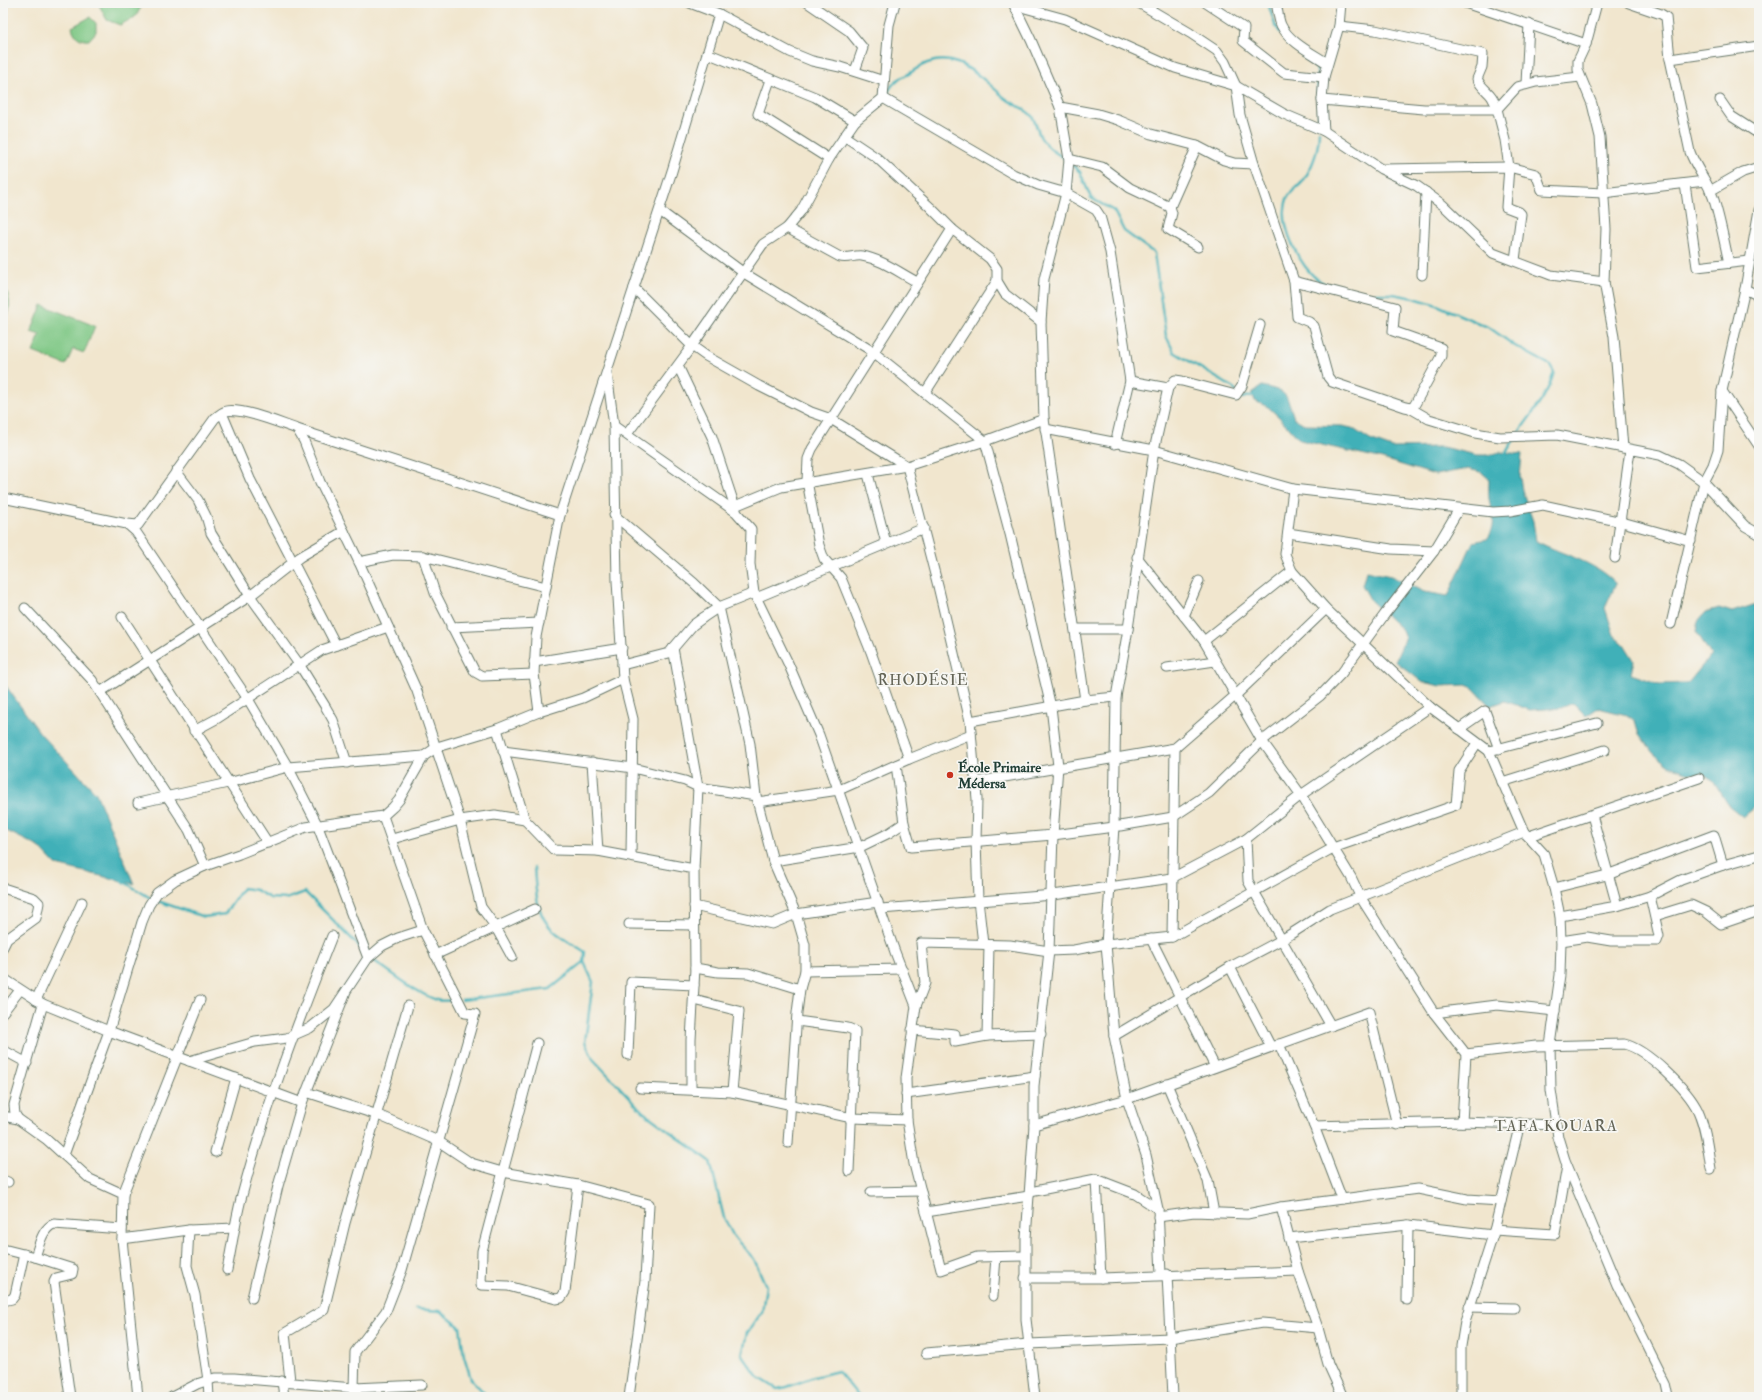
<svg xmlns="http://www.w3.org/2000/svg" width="1762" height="1400" viewBox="0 0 1762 1400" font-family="'IM FELL Double Pica',serif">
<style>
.green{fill:#7ec784;stroke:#4e825c}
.water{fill:#40b0b8;stroke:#307676}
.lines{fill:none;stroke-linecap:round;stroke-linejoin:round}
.stream{stroke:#40b0b8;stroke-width:2.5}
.street-casing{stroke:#68786a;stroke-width:11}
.street{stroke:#fff;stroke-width:9}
.poi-dot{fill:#c8321e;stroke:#f6f6f2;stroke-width:1.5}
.labels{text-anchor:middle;stroke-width:3.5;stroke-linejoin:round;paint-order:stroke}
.poi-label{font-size:14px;font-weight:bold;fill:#1f3d34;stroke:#f6f6f2;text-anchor:start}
.neighbourhood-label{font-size:15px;letter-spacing:1px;fill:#646557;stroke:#f6f6f2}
.quarter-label{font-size:16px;letter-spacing:1px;fill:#646557;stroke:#f6f6f2}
</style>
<rect width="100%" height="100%" fill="#f6f6f2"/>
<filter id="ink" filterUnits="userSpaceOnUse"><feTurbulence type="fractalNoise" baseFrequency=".025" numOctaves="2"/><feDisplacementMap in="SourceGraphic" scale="8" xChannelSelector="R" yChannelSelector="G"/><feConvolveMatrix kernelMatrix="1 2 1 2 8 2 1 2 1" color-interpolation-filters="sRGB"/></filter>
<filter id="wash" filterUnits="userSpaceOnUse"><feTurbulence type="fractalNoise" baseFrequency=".012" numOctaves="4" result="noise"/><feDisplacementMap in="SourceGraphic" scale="16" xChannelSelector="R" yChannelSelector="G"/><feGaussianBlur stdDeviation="0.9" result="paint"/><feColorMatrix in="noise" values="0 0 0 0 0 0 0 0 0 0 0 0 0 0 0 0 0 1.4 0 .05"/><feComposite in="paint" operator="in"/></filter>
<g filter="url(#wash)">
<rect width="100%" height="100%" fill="#f1e6ce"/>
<g class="green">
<path d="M98,3H144L135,17L120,25L107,20Z"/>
<path d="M90,17L96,23V32L89,40C80,41 74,36 72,27Z"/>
<path d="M3,292H7C10,301 12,315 3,320Z"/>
<path d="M42,305L95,326L84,353L73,349L66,365L33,352L40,335L31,332Z"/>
</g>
<g class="water">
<path d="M1262,386C1288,392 1286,393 1294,418L1306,425L1342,426L1352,428L1370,440L1392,448L1442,447L1477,455H1490L1500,452L1522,454L1520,477L1522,490L1533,521L1536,541C1565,556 1593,560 1616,584L1605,608L1614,635L1624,644L1634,660L1631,674L1660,684L1688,683L1711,655L1696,631L1698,621L1706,612L1719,608L1732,612L1759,603V804L1743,817L1729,806L1713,780L1703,774L1690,773L1669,766L1653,753L1639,734L1635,721L1627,715L1598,708L1586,716L1573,703L1561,708L1530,710L1505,701L1490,706L1473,688L1466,685L1441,686L1422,682L1395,661L1405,639L1402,630L1371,601L1362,585L1366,571L1391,576L1424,592L1448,596L1473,542L1487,539C1498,525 1492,514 1489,499C1488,493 1489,485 1489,479L1481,472L1467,469L1435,475L1379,458L1300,440L1278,416L1268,407L1255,401L1252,393Z"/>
<path d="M3,682L40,733L96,793L134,884L56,865L39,847L3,829Z"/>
</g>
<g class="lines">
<g class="stream">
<path d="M1268,3L1275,25L1280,32"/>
<path d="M1293,46L1317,68L1318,98"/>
<path d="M887,94C896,76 900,81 913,71C950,43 978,75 1005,98C1013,104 1024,108 1031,115C1036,121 1037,131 1041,138C1047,148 1056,153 1066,159"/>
<path d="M1318,109L1319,126"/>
<path d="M864,120L879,107"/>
<path d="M1319,131C1319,149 1313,166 1303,181C1299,187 1289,192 1287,199C1278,223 1299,268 1320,281C1323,283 1327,285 1331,286"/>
<path d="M1071,164L1080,172L1091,198L1114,211L1124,231L1154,253L1166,336L1174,352L1232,387L1242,398L1255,395"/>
<path d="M1338,288L1370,294H1393L1414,298L1437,305L1490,328L1515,346L1550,365L1554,372C1546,400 1533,411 1518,434"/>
<path d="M1505,454L1515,438"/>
<path d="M534,868C536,890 535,915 554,931C563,939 575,945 585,952L584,962L593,982L585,1042L593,1059L643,1112L710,1161L724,1218L734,1237L754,1259L766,1286L762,1312L747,1333L742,1355L758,1377L777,1389L787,1387L814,1377L838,1371L859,1397"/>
<path d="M121,880L152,899L204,917L225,914L243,888L256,890L270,898L286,899L305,892L360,947"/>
<path d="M371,959C390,971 417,994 437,1000C442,1002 450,1000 456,1000"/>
<path d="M461,1000L550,989L584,962"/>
<path d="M416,1309L440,1311L460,1327L464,1356L471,1379L488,1397"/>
</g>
</g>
</g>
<g filter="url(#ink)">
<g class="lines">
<defs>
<g id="street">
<path d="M690,3L719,14L790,52L812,61L840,67L884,81"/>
<path d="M808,3L849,31L863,48L855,71"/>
<path d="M1013,3L1031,40L1060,107L1069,159L1066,193L1044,279L1041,322L1044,419L1085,700"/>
<path d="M1139,3L1190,33L1217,51L1225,62L1236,86L1240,115L1254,164L1294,281L1297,317L1309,322L1314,326L1328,377L1332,382L1405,407L1410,408L1414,406L1441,356V348L1393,331L1395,307L1294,281"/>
<path d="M1206,3L1244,28L1243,41L1284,73L1324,77"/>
<path d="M1276,3C1278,10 1278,18 1281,25C1289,42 1312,53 1327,63"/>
<path d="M1465,3L1586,44"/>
<path d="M1597,3L1586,44L1578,61V70L1592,104L1600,137L1606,229L1604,282"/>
<path d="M1629,3L1661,14L1666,17L1670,59L1690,152C1696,168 1707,181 1713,197C1720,218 1724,241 1729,263"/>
<path d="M1014,5L1065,19L1175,68L1236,86L1284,114L1324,131L1381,169L1417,186L1443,205L1493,253L1551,275L1604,282L1614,337L1623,448"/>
<path d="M1339,26L1375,30L1483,54L1482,67L1477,79C1485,94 1491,89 1497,109"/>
<path d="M707,53L815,97L855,121"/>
<path d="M1670,59L1759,46"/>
<path d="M770,80L758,114L829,159"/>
<path d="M1526,84L1529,24"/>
<path d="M883,98L1013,174L1038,185L1066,193L1096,210L1100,216L1110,252L1130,381L1115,444"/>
<path d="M1322,100L1324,77L1339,26L1341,3"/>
<path d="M1720,100L1731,116L1759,134"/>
<path d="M1060,107L1098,114L1118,120L1151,134L1197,146L1224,160L1234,163L1254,164"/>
<path d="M1497,109L1517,87L1536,82L1580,77"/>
<path d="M1324,131L1322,100L1424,109H1497L1505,140L1509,167L1536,174L1542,190L1603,193L1705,181"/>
<path d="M844,136L877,158L930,207L952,229L990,259L997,269V281L1005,294L1041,322"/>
<path d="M1069,159L1102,167L1130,188L1170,207L1172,213L1168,229L1198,247"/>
<path d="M1384,169L1509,167L1506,207L1519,212L1521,214L1515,260"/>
<path d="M1685,184L1697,267L1749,261"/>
<path d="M1710,191L1743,172L1759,167"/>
<path d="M1170,207L1197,146"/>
<path d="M660,211L744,273L872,351L985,441L1010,534L1051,707L1058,766L1053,835L1049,951L1034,1086V1125L1026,1238V1319L1035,1397"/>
<path d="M787,228L840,257C848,259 854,255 862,256C881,259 900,273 917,282"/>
<path d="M1422,275L1426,192"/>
<path d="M634,288L692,346L706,356L759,386L811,412L831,419L907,466L938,586L970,721L977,799L976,841L978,900L983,944"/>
<path d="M1745,289L1759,296"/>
<path d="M678,366L712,437L736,510"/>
<path d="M607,373L614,426L617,581L623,679L633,719L631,856"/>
<path d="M1130,381L1168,388"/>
<path d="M1722,391L1759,446"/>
<path d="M925,393L997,281"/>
<path d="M1410,408L1429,419L1475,433L1500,437L1557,435L1660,455L1679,464L1704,482L1745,526L1759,534"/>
<path d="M222,413L250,479L336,645"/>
<path d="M614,426L736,512L751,529L750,564L754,593L719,607L704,617L693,625L669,653L622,665"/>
<path d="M297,429L560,515"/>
<path d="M1045,429L1154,450L1293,489L1493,512L1510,511L1543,505L1622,522L1691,541"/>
<path d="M627,434L692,346L763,244L787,228L801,211L829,159L855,121L883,98L889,25L895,3"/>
<path d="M176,471L198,500L206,516L211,533L250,596L299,664L325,706L333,720L347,763"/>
<path d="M868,474L886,543"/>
<path d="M1293,489L1285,554L1292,571L1326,609L1430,707L1489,751L1524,832L1544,854L1554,888L1560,916L1561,941L1560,975L1550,1045L1551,1090L1558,1137L1565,1160L1617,1285L1666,1383L1669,1397"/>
<path d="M3,498L127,524"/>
<path d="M735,506L781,487L907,466L985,441L1044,419"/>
<path d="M614,515L694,583L719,607L750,744L756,796L773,861L796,914L805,945V971L800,989L797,1013L788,1143"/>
<path d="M1288,533L1391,549L1434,551"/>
<path d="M423,556L435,593L475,672L482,676L534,674"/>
<path d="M1137,557L1204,641L1262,741L1301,795L1351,877L1361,898L1434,1013L1466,1054L1462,1122"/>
<path d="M1615,558L1630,450"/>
<path d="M359,562L393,555L423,556L546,587"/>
<path d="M756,598L924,528"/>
<path d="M25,608L92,680L189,830L205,866"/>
<path d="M1184,616L1199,581"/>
<path d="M122,617L268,843"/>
<path d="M1671,624L1704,482L1713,465L1718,450L1722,391L1745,289L1759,210"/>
<path d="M451,627L539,623"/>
<path d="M1075,629H1128L1154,450L1168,388L1175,380L1182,381L1236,395L1242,386L1260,325"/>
<path d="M1128,629L1116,697L1114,827L1106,944L1172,937L1175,748"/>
<path d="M1204,641L1292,571"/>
<path d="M673,648L698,787L694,869L695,968L691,1040V1089"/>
<path d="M534,662L622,648"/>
<path d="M1167,668L1215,661"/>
<path d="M100,692L250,596L300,557L344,531"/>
<path d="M539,712L534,674L536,637L560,515L672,171L719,14"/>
<path d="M970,721L1085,700L1116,697"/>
<path d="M497,729L525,820L554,850L598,851L694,869"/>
<path d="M1459,729L1485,711L1499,749"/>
<path d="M194,731L218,718L322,650L388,627"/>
<path d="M503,751L633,768L685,781L698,787L756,796"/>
<path d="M1489,751L1597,723"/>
<path d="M909,759L871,652L848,595L841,578L824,559L819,545L807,481L808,459L812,449L952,229"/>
<path d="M592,762L598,851"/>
<path d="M896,765L904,823L911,847L1053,835L1114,827L1173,817L1209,793L1262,741L1320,696L1341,674L1385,614L1434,551L1459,509"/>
<path d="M975,782L1175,748L1236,695L1326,609"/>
<path d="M1502,782L1605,750"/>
<path d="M757,802L839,790L909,759L971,734"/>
<path d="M138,803L228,783L288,767L424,756"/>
<path d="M1592,815L1617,906"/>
<path d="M383,816L423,930L465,1013L475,1014L402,1270L386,1311L355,1352L354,1388L422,1385"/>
<path d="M1529,836L1699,778"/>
<path d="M392,839L460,820L495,815L525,820"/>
<path d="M1246,839L1248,881L1331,1026"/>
<path d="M773,861L860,847L889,833L904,823"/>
<path d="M3,888L34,898L39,903L36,918L7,939L3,947"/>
<path d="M1554,888L1607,875L1714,835L1723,865"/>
<path d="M694,906L772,924L796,914L878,902"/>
<path d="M881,909L1053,895L1172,878L1246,839L1301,795L1430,707"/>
<path d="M1560,916L1617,906L1650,896L1681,880L1723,865L1759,855"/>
<path d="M1655,916L1691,905L1706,912L1721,924L1759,911"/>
<path d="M629,924L694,925"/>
<path d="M1172,937L1333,848L1456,805L1459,771L1477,743"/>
<path d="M1151,939L1215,1067"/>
<path d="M1561,941L1587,937L1611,941H1657L1659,936L1650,896"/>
<path d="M435,955L535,909"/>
<path d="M368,958L317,824L288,767L248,699L136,532L127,524L138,525L215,418C218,416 222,412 226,411C241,407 282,424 297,429L304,441L320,482L359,562L417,691L460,820L481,907L495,926L512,957"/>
<path d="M1230,967L1271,1047"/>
<path d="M695,968L718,972L748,973L800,989"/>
<path d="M805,971L902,969"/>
<path d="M3,978L43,1004L109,1031L302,1103"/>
<path d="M36,1000L82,902"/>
<path d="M694,1000L739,1011L732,1092"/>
<path d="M43,1004L14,1105L15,1114L18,1119L46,1139L90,1179L123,1194L122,1239L138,1397"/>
<path d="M916,1006L925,983L921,943L1010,945L1049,951L1074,950L1106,944L1114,1036L1127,1099L1146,1155L1158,1209L1161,1274"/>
<path d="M3,1012L20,990"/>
<path d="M1434,1013L1497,1005L1555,1011"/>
<path d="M797,1021L848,1028L855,1031L849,1171"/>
<path d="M912,1030L955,1034V1042L987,1036L1041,1034"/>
<path d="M987,1036L989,945"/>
<path d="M1114,1036L1230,967L1283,939L1330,909L1524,832"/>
<path d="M537,1043L482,1251L481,1285L508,1286L556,1299L561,1298L565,1292L578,1185"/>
<path d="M1279,1044L1314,1126L1342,1199L1281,1207"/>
<path d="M3,1050L27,1063"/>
<path d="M1466,1054L1536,1046L1624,1044C1647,1049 1688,1090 1698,1111C1706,1129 1708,1150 1711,1169"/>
<path d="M628,1055L631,982L694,985"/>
<path d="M189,1061L255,1042L287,1038L310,1028L334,1009L368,958L382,946L398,938L423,930"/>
<path d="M1167,1084L1208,1181L1214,1213"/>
<path d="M640,1088L732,1092L852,1118L907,1120L906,1078L916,1006L895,952L819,735L788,663L754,593"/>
<path d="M306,1092L378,1115L438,1141L471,1163L502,1172L578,1185L649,1204L645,1281L629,1397"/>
<path d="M906,1094L1035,1076"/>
<path d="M3,1116L18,1119"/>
<path d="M907,1120L914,1164L941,1270L977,1257L1025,1256"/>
<path d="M1034,1125L1127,1099L1369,1012L1397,1125"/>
<path d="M1314,1126L1462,1122L1556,1125"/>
<path d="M215,1152L236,1078"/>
<path d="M64,1155L109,1031L142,922L149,905L157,893L175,880L205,866L239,854L306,827L383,816L393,807L399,800L424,756L437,747L497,729L539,712L583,698L623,679"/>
<path d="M1096,1179L1101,1278"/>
<path d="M3,1180L8,1182"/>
<path d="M871,1192L921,1191"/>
<path d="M1030,1192L1096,1179L1135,1194L1158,1209"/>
<path d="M123,1194L200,1000"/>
<path d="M1342,1199L1418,1189L1467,1199L1501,1201"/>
<path d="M926,1212L1029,1196"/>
<path d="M1158,1217L1194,1212L1247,1214L1281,1207L1298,1271L1318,1328L1328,1364L1343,1397"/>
<path d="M189,1230L187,1266L195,1295L208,1380L209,1397"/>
<path d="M1494,1230L1555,1234L1567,1166"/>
<path d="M1289,1238L1408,1225L1493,1235"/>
<path d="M122,1239L189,1230L235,1228"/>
<path d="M3,1249L35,1257L73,1269L72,1274L56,1278L54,1282L70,1397"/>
<path d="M35,1257C39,1246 42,1228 54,1224L122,1229"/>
<path d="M227,1270C232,1246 235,1222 241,1199C265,1108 298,1022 332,936"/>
<path d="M1167,1274L1173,1397"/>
<path d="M1025,1278H1101L1298,1271"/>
<path d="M993,1296L996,1257"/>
<path d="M252,1298L278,1186L302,1103L345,994"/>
<path d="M1407,1300L1408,1225"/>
<path d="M3,1301L12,1299L15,1295L24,1254"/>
<path d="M1469,1307L1514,1308"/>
<path d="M926,1353L1029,1344L1170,1338L1262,1323L1318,1328"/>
<path d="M282,1381L284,1397"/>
<path d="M290,1381L285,1333L324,1310L345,1223L408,1006"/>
<path d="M172,1397L197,1384L215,1378H234L354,1388L355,1397"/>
<path d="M1461,1397V1346L1465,1322L1493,1235L1520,1123"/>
</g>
</defs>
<use href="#street" class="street-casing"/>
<use href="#street" class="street"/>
</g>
</g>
<circle class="poi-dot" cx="950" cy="775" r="4"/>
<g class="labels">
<g class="poi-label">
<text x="958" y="772">École Primaire<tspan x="958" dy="16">Médersa</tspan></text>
</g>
<g class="neighbourhood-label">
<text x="923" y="685">RHODÉSIE</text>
</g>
<g class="quarter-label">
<text x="1556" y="1131">TAFA KOUARA</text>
</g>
</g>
<rect width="1762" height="1400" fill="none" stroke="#f6f6f2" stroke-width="16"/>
</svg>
